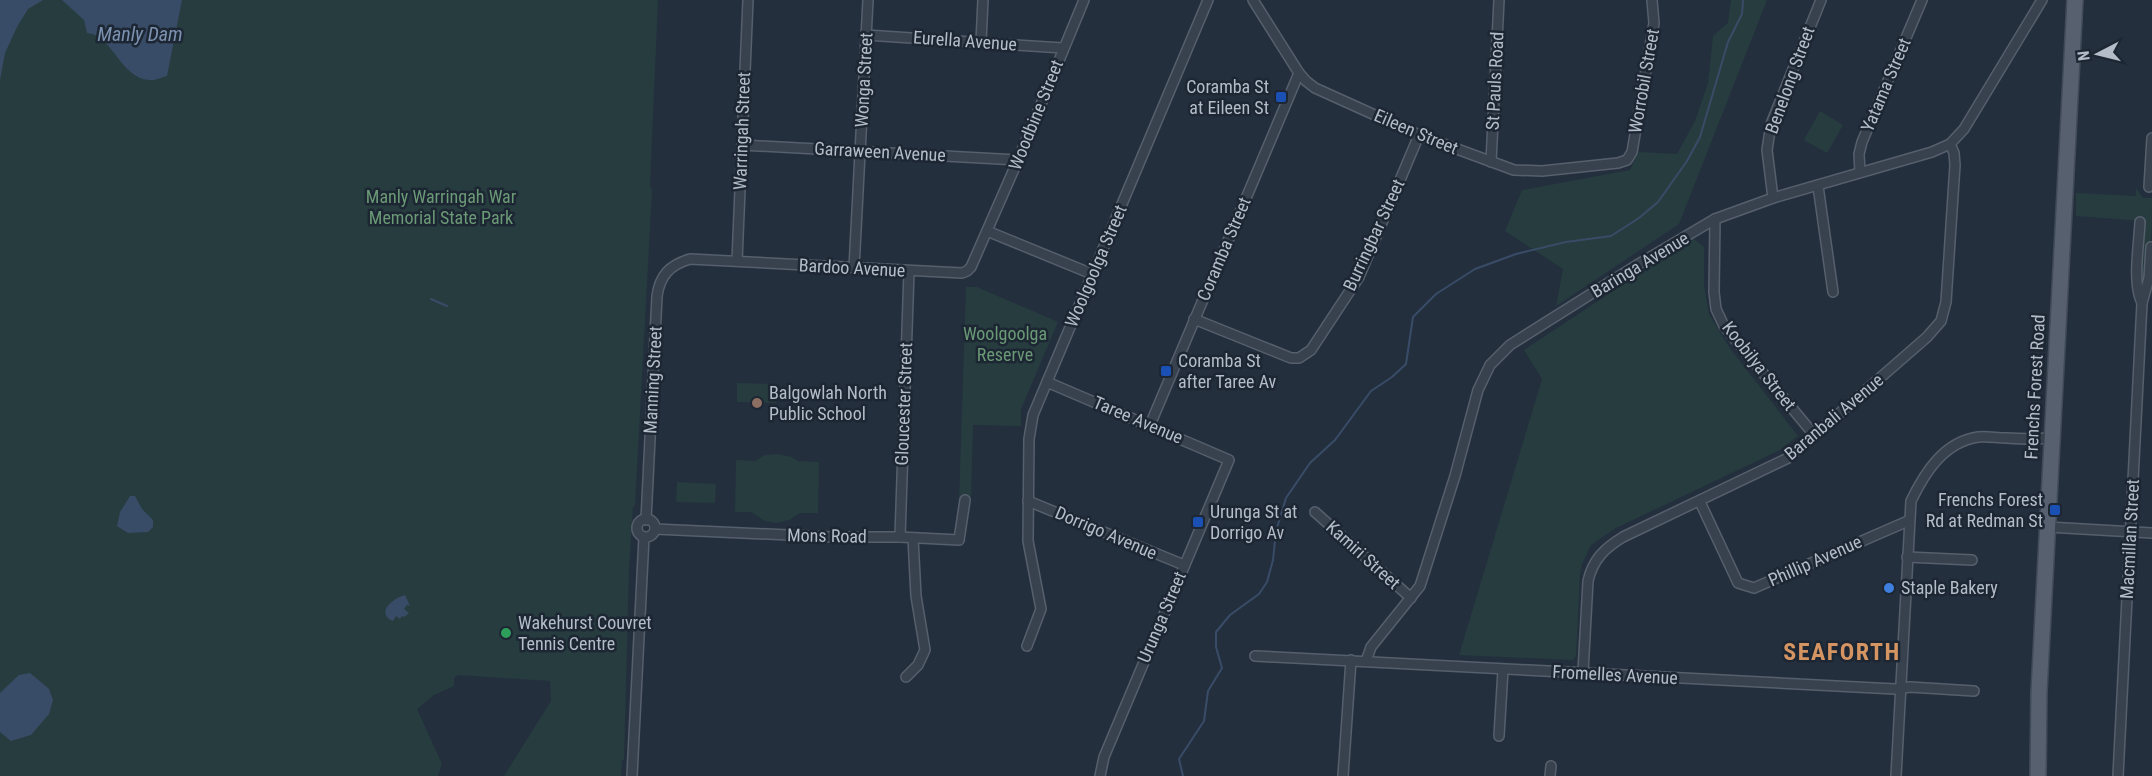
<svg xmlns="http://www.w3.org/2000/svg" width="2152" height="776" viewBox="0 0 2152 776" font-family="'Roboto Condensed',sans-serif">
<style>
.green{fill:#263c3f}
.water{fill:#394c67}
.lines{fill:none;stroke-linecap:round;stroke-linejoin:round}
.stream{stroke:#394c67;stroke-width:2}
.minor-casing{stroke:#565f6c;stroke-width:12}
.primary-casing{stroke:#414a57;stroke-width:18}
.minor{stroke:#38414e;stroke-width:9}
.primary{stroke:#56606e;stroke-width:15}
.transit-dot{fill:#1a4fb4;stroke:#1d2633;stroke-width:2}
.education-dot{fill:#8d6e63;stroke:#1d2633;stroke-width:2}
.shop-dot{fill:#3f7fe0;stroke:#1d2633;stroke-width:2}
.leisure-dot{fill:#2e9e5b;stroke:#1d2633;stroke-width:2}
.labels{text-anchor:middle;stroke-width:5;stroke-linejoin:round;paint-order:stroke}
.street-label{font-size:18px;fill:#b4bcc9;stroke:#1d2633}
.poi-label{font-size:18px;fill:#b4bcc9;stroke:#1d2633;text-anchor:start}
.park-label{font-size:18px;fill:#6b9a76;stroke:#1d2633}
.water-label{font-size:20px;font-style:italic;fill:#7c92b1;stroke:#1d2633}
.district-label{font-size:24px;font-weight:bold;letter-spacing:1.5px;fill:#d59563;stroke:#1d2633}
</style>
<rect width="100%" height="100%" fill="#242f3e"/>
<g class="green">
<path d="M0,0H658L650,185L652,191L635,505L633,507L629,569L624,760H622L621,776H504L551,701L550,681L458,675L454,678V686L434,695L417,709L442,764L438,776H0Z"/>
<path d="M1731,0H1767L1679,224L1556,306L1563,269L1505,231L1522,190L1630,170L1639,152L1677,154L1695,121L1708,83L1713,36L1728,23Z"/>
<path d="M1820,111L1843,125L1827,153L1804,140Z"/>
<path d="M2136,188L2143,198H2152C2152,231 2152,262 2140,293L2143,221L2076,216V193L2136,196Z"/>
<path d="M1693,238L1704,247V286L1709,314L1729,347L1798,436L1780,450L1616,528L1591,545L1582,564L1580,574L1576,656L1573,660L1459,655L1542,379L1524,350Z"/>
<path d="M966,287H977L1058,322L1021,409V426L973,425L971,501H959Z"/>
<path d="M737,383L777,384L776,403L737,402Z"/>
<path d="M778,454L791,457L798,461L819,462L818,513H800L789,520L776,523L765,521L751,512H735L736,460L755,461L765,455Z"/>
<path d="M677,482L716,484L715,503L676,502Z"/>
</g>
<g class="water">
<path d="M0,0H43L28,9L17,27L5,53L0,80Z"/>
<path d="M62,0H182L167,76C162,77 155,81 149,80C120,78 113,35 87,33L84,20Z"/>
<path d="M130,496H135L142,509L153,520V527L148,532L128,533L117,526L120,512Z"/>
<path d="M405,595L410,606L407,605L404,609L409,613L404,617L402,616L400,619L396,616L393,621C375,613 393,598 405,595Z"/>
<path d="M30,673L49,689L53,700L49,714L31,735L11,741L0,732V693L19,675Z"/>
</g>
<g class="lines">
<g class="stream">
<path d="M431,299L447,306"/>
<path d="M1183,776L1179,759L1204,721L1208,691L1222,668L1216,647V632L1230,615L1259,594L1267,582L1273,560L1276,531L1286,498L1310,463L1335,440L1371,391L1392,377L1406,364L1413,317L1436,294L1475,269L1516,254L1566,242L1611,236L1639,218L1658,202L1687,161L1700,137L1728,42L1742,14L1743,0"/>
</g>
<defs>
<g id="minor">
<path d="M1253,0L1299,73L1306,81L1315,88L1419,135L1514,170L1542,171L1618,163L1627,160L1632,152L1654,23L1652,0"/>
<path d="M866,35L1063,48"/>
<path d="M981,42L983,0"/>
<path d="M742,145L1018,160"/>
<path d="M1491,162L1499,0"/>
<path d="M1860,172L1859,154L1862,142L1922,0"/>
<path d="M1818,186L1833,292"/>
<path d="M2149,187L2152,138"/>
<path d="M1773,198L1767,150L1771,124L1821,0"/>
<path d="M1715,219L1714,292L1716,309L1724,326L1815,436"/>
<path d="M2140,222C2139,245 2132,283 2142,303"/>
<path d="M987,231L1092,274"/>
<path d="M737,261L748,0"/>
<path d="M854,268L868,0"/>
<path d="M1194,319L1291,358H1299L1311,350L1359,277L1419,135"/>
<path d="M1047,382L1229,460L1104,757L1100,776"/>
<path d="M1150,425L1299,73"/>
<path d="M1028,501L1184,565"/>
<path d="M1700,502L1738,583L1754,588L1908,521"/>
<path d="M1315,512L1411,598"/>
<circle cx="646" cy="528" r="9"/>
<path d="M646,520L657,296C660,275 670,265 690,259L962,273L967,271L971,267L1018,160L1084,0"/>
<path d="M2048,527L2152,533"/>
<path d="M655,529L832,537H900L959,540L965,500"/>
<path d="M900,537L909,271"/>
<path d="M1907,557L1972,560"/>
<path d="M1027,646L1041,609L1028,541L1029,439L1033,415L1208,0"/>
<path d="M1255,656L1895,689L1910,687L1974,691"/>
<path d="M1366,661L1371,647L1420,586L1455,476L1478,390L1490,365L1510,345L1637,265L1715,219L1773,198L1932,152L1950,144L1964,129L2042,0"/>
<path d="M1583,672L1588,581C1593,559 1605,548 1623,537L1788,458L1927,337L1941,321L1946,302L1955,165L1954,153L1950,144"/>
<path d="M906,677L918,665L925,650L916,596L913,538"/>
<path d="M1499,736L1503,670"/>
<path d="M632,776L644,537"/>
<path d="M1343,776L1351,660"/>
<path d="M1550,776L1551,766"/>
<path d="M1896,776L1911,501C1925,472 1944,442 1978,437C1987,436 1997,438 2006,438C2022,439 2037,440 2052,437"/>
<path d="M2118,776L2142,303L2149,278L2151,247"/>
</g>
<path id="primary" d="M2038,776L2039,692L2075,0"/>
</defs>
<use href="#minor" class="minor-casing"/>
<use href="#primary" class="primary-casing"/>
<use href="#minor" class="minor"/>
<use href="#primary" class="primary"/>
</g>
<g class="transit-dot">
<rect x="1275" y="91" width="12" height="12" rx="3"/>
<rect x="1160" y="365" width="12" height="12" rx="3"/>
<rect x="2049" y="504" width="12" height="12" rx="3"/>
<rect x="1192" y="516" width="12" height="12" rx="3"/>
</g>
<circle class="education-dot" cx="757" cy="403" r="6"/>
<circle class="shop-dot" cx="1889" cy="588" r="6"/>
<circle class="leisure-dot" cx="506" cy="633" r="6"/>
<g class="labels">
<g class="street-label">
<text transform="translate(965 41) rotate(4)" y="6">Eurella Avenue</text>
<text transform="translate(864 80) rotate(-87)" y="6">Wonga Street</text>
<text transform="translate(1790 80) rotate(-70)" y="6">Benelong Street</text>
<text transform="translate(1495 81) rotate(-87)" y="6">St Pauls Road</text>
<text transform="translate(1644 81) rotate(-80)" y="6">Worrobil Street</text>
<text transform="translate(1886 85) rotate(-67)" y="6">Yatama Street</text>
<text transform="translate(1036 115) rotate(-68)" y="6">Woodbine Street</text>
<text transform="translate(742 131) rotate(-88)" y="6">Warringah Street</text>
<text transform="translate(1416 132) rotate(23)" y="6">Eileen Street</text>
<text transform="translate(880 152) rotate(3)" y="6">Garraween Avenue</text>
<text transform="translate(1374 235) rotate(-65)" y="6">Burringbar Street</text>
<text transform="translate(1224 249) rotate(-67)" y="6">Coramba Street</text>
<text transform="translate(1640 265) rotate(-31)" y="6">Baringa Avenue</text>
<text transform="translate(1096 266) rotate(-67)" y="6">Woolgoolga Street</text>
<text transform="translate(852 268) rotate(3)" y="6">Bardoo Avenue</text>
<text transform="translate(1759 366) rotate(52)" y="6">Koobilya Street</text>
<text transform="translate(653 380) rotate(-87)" y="6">Manning Street</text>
<text transform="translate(2035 387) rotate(-87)" y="6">Frenchs Forest Road</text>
<text transform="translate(904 404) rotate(-88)" y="6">Gloucester Street</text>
<text transform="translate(1834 417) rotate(-40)" y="6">Baranbali Avenue</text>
<text transform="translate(1138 420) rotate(23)" y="6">Taree Avenue</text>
<text transform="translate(1106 533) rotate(23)" y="6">Dorrigo Avenue</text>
<text transform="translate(827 536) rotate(1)" y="6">Mons Road</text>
<text transform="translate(2130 539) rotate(-87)" y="6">Macmillan Street</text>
<text transform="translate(1363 555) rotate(42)" y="6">Kamiri Street</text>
<text transform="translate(1815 561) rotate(-24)" y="6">Phillip Avenue</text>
<text transform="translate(1162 617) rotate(-67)" y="6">Urunga Street</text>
<text transform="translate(1615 675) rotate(3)" y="6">Fromelles Avenue</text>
</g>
<g class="poi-label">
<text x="1269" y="93" text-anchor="end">Coramba St<tspan x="1269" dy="21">at Eileen St</tspan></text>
<text x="1178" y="367">Coramba St<tspan x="1178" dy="21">after Taree Av</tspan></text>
<text x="769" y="399">Balgowlah North<tspan x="769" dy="21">Public School</tspan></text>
<text x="2043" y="506" text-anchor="end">Frenchs Forest<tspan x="2043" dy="21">Rd at Redman St</tspan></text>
<text x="1210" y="518">Urunga St at<tspan x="1210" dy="21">Dorrigo Av</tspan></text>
<text x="1901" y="594">Staple Bakery</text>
<text x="518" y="629">Wakehurst Couvret<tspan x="518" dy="21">Tennis Centre</tspan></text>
</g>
<g class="park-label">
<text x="441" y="203">Manly Warringah War<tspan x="441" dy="21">Memorial State Park</tspan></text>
<text x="1005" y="340">Woolgoolga<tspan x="1005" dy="21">Reserve</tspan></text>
</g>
<g class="water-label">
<text x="140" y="41">Manly Dam</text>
</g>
<g class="district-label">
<text x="1842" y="660">SEAFORTH</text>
</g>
</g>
<g transform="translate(2098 54) rotate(263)" stroke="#1d2633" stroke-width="4.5" paint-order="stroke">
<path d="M0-4.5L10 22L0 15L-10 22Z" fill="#b4bcc9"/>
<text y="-9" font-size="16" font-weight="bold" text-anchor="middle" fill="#b4bcc9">N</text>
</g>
</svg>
